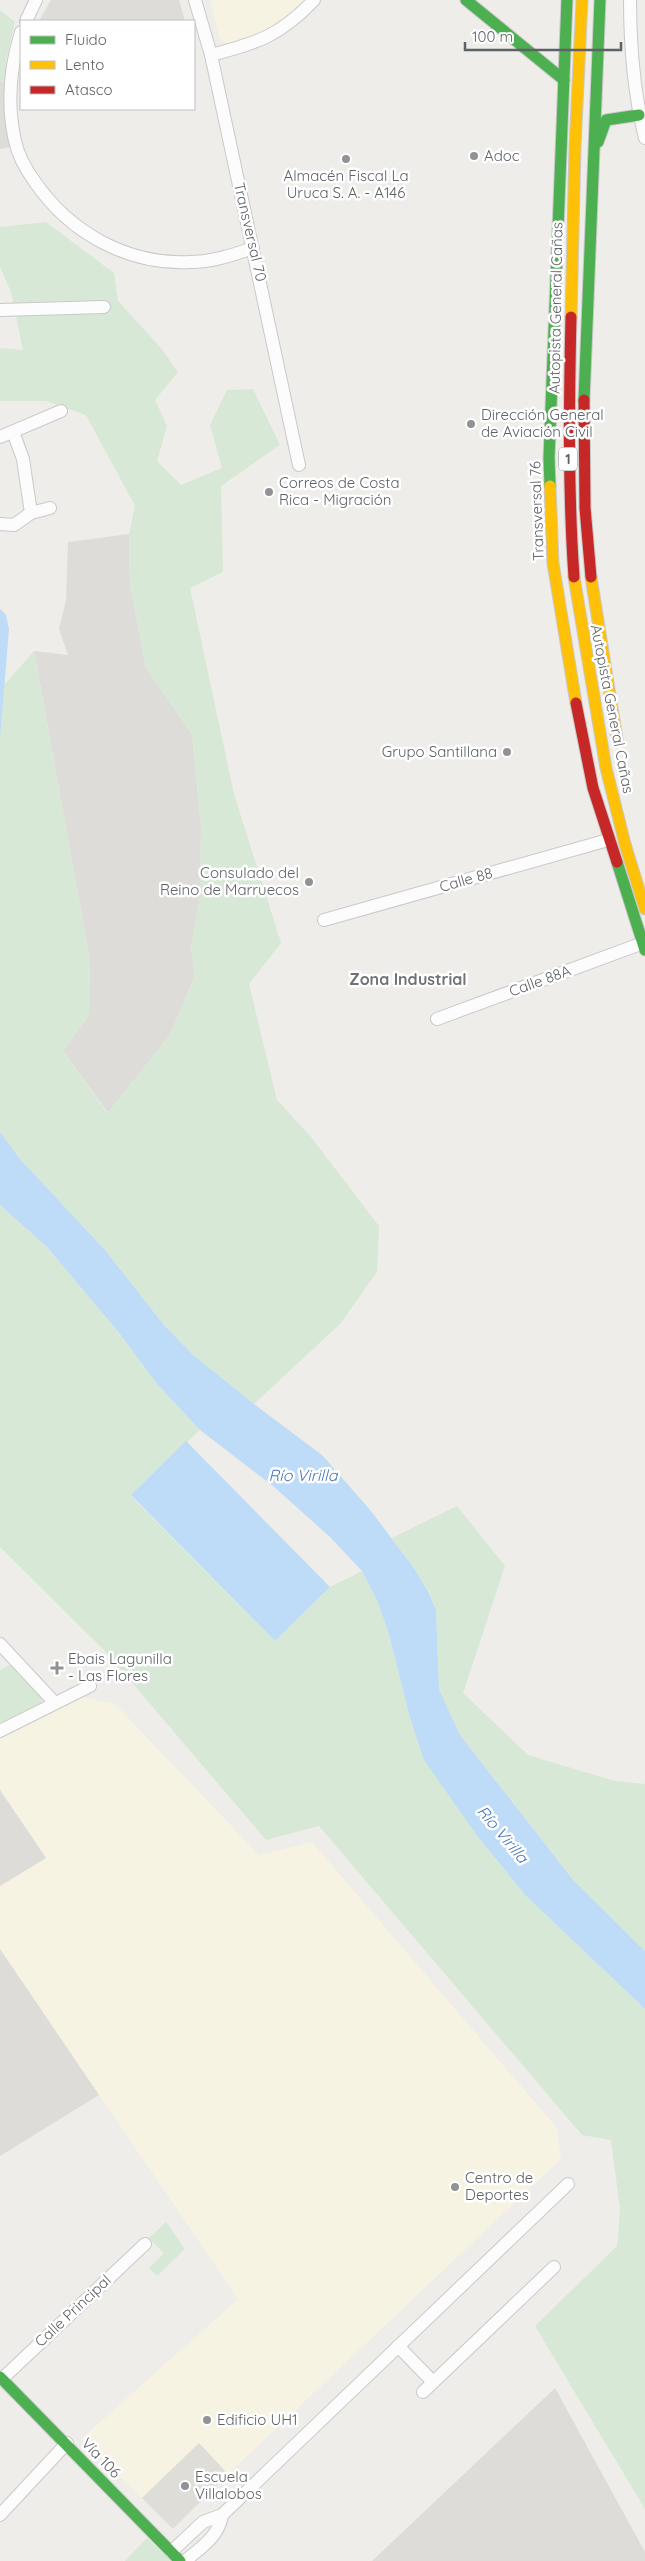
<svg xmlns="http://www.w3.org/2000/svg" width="645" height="2561" viewBox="0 0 645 2561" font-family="Quicksand,sans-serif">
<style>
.commercial{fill:#f6f3e3}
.industrial{fill:#dedcd9}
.education{fill:#deddd7}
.green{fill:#d7e9d6}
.water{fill:#bedbf7}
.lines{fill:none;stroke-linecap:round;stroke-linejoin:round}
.street-casing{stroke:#cac9ca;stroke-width:14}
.fast-casing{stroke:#c9c9c9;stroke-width:13}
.slow-casing{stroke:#c9c9c9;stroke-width:13}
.jam-casing{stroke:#c9c9c9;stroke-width:13}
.street{stroke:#fcfcfc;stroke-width:12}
.fast{stroke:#4caf50;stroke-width:11}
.slow{stroke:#ffc107;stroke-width:11}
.jam{stroke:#c62828;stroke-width:11}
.poi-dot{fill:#909294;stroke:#fff;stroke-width:2}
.labels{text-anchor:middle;stroke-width:5;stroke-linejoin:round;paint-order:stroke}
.shield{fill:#fff;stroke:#8e9094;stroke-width:1}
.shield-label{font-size:14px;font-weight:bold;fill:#5e6166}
.poi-label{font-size:15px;fill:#5e6166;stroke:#fff;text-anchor:start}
.street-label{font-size:15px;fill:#5e6166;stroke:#fff}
.neighbourhood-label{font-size:16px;font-weight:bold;fill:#6f7378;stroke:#fff}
.water-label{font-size:16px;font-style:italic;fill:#4877b8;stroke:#fff}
</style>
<rect width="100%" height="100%" fill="#eeede9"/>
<g class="commercial">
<path d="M210,0H311L280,28L232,44H227L219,37Z"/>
<path d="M78,1696L115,1704L259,1855L312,1842L557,2128L561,2159L228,2474L199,2443L142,2498L81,2439L238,2299L0,1949V1886L46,1858L0,1790V1735Z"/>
</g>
<g class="industrial">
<path d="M51,0H179L185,21H39Z"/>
<path d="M0,81L6,83L12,147L0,149Z"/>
<path d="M129,534L130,583L146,668L192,734L201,825L200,897L191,947L195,976L170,1035L108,1113L63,1051L89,1015L90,961L34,651L68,655L59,629L66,600L68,542Z"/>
<path d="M0,1790L46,1858L0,1886Z"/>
<path d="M0,1949L99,2095L0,2156Z"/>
<path d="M555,2388L645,2552V2561H372Z"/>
</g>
<path class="education" d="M199,2443L228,2474L173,2529L142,2498Z"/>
<g class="green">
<path d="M0,10L15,22L6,61V83L0,81Z"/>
<path d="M46,222L114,273L118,301L161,348L178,372L155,400L167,426L157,461L181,485L222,468L210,425L227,390L253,389L280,445L221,486L223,572L190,588L234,794L281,943L249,984L277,1100L311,1137L379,1226L377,1272L340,1324L254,1404L192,1354L164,1325L105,1250L20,1159L0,1132V739L4,685L34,651L90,961L89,1015L63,1051L107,1113L170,1035L195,976L191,947L200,897L201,825L192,734L146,668L130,583L129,534L135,506L86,415L46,401H0V348L23,350L11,292L0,267V227Z"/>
<path d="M0,1205L47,1247L120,1334L157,1384L200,1430L131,1496L275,1641L330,1587L362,1571L378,1603L388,1631L409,1714L478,1837L526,1896L645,2009V2509L535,2326L617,2246L620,2210L611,2140L582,2135L319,1826L266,1840L105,1651L0,1547Z"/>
<path d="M457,1506L505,1566L463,1693L528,1755L615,1781L645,1784V1951L573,1880L460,1735L439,1689L436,1610L428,1590L392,1538Z"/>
<path d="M13,1663L43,1698L41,1703L0,1725V1670Z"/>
<path d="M166,2222L185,2249L157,2276L149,2268L164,2253L149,2238Z"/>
<path d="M147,2538L170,2561H125Z"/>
</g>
<g class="water">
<path d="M0,609L6,615L9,629L0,739Z"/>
<path d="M0,1132L20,1159L105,1250L164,1325L192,1354L254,1404L322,1455L371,1511L413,1567L428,1591L436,1610L439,1689L460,1735L573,1880L645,1951V2009L526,1896L478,1837L424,1760L409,1714L388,1631L378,1603L362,1571L330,1537L273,1486L200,1430L157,1384L120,1334L47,1247L0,1205Z"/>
<path d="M186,1441L330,1587L275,1641L131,1495Z"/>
</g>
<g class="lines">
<defs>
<g id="street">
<path d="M195,0L211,55L299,465"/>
<path d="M630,0C630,45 634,94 645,138"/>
<path d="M26,21L36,0"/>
<path d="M21,32C10,67 7,105 15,141C18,155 27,171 35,182C70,233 128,265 190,262C212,262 233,255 253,248"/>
<path d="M211,55C257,43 280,36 314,0"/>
<path d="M0,310L104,307"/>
<path d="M13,432L23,459L31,513"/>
<path d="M0,437L61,411"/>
<path d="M0,524L14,525L31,513L50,508"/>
<path d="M324,920L608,840"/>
<path d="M437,1019L643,943"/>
<path d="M0,1644L55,1703"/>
<path d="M0,1731L90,1686"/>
<path d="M398,2346L433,2382"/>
<path d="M2,2379L145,2244"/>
<path d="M423,2392L554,2267"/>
<path d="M0,2515L67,2443"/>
<path d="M171,2552L203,2522L222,2515L568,2184"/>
<path d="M185,2561C200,2548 219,2537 222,2515"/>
</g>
<g id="fast">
<path d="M466,0L564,80"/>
<path d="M598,142L606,120L639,115"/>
<path d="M584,400L600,0"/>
<path d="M550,486L549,458L567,0"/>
<path d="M617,862L645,950"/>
<path d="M0,2377L180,2561"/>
</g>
<g id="slow">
<path d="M571,317L575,147L582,0"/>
<path d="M550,486L553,563L576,703"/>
<path d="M574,577L606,768L625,844L645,909"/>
<path d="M591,577L617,739"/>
</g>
<g id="jam">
<path d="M571,317C569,404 568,490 574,577"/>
<path d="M584,400L585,508L591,577"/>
<path d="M576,703L593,788L617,862"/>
</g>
</defs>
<use href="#street" class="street-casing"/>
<use href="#fast" class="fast-casing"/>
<use href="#slow" class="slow-casing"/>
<use href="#jam" class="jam-casing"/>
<use href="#street" class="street"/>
<use href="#fast" class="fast"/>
<use href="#slow" class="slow"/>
<use href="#jam" class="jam"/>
</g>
<g class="poi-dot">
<circle cx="474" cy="156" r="5"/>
<circle cx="346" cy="159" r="5"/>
<circle cx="471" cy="424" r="5"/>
<circle cx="269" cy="492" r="5"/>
<circle cx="507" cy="752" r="5"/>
<circle cx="309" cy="882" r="5"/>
<path d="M54.5 1660.5h5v5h5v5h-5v5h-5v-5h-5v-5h5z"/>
<circle cx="455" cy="2187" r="5"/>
<circle cx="207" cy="2420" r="5"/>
<circle cx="185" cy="2486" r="5"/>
</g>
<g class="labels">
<rect class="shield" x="559" y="447.5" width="18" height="23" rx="4"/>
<g class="shield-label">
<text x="568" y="464">1</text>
</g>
<g class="poi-label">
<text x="484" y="161">Adoc</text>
<text x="346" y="181" text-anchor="middle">Almacén Fiscal La<tspan x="346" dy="17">Uruca S. A. - A146</tspan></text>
<text x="481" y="420">Dirección General<tspan x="481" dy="17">de Aviación Civil</tspan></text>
<text x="279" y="488">Correos de Costa<tspan x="279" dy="17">Rica - Migración</tspan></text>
<text x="497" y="757" text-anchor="end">Grupo Santillana</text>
<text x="299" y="878" text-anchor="end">Consulado del<tspan x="299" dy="17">Reino de Marruecos</tspan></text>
<text x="68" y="1664">Ebais Lagunilla<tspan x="68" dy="17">- Las Flores</tspan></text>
<text x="465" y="2183">Centro de<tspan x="465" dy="17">Deportes</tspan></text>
<text x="217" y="2425">Edificio UH1</text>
<text x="195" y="2482">Escuela<tspan x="195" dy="17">Villalobos</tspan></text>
</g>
<g class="street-label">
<text transform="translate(250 232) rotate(77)" y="5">Transversal 70</text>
<text transform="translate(556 308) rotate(-89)" y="5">Autopista General Cañas</text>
<text transform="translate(537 511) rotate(-92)" y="5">Transversal 76</text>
<text transform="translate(612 709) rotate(79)" y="5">Autopista General Cañas</text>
<text transform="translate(466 880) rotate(-16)" y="5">Calle 88</text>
<text transform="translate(540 981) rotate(-20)" y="5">Calle 88A</text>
<text transform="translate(73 2311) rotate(-43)" y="5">Calle Principal</text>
<text transform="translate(101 2458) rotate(46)" y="5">Vía 106</text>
</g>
<g class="neighbourhood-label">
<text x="408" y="985">Zona Industrial</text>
</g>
<g class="water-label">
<text x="303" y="1481">Río Virilla</text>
<text transform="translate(503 1834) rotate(50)" y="6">Río Virilla</text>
</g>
</g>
<rect x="20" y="20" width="175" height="90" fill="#ffffff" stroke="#bfc0c2"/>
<rect x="30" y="36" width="25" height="8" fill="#4caf50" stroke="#bfc0c2"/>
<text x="65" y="45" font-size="15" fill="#5e6166">Fluido</text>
<rect x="30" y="61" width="25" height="8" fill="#ffc107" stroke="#bfc0c2"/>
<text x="65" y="70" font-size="15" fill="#5e6166">Lento</text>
<rect x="30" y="86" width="25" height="8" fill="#c62828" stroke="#bfc0c2"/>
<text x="65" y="95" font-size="15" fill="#5e6166">Atasco</text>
<path d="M465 42v8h156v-8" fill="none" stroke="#5e6166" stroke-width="2.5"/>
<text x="472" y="42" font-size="15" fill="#5e6166" stroke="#ffffff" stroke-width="4" paint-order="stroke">100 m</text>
</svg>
